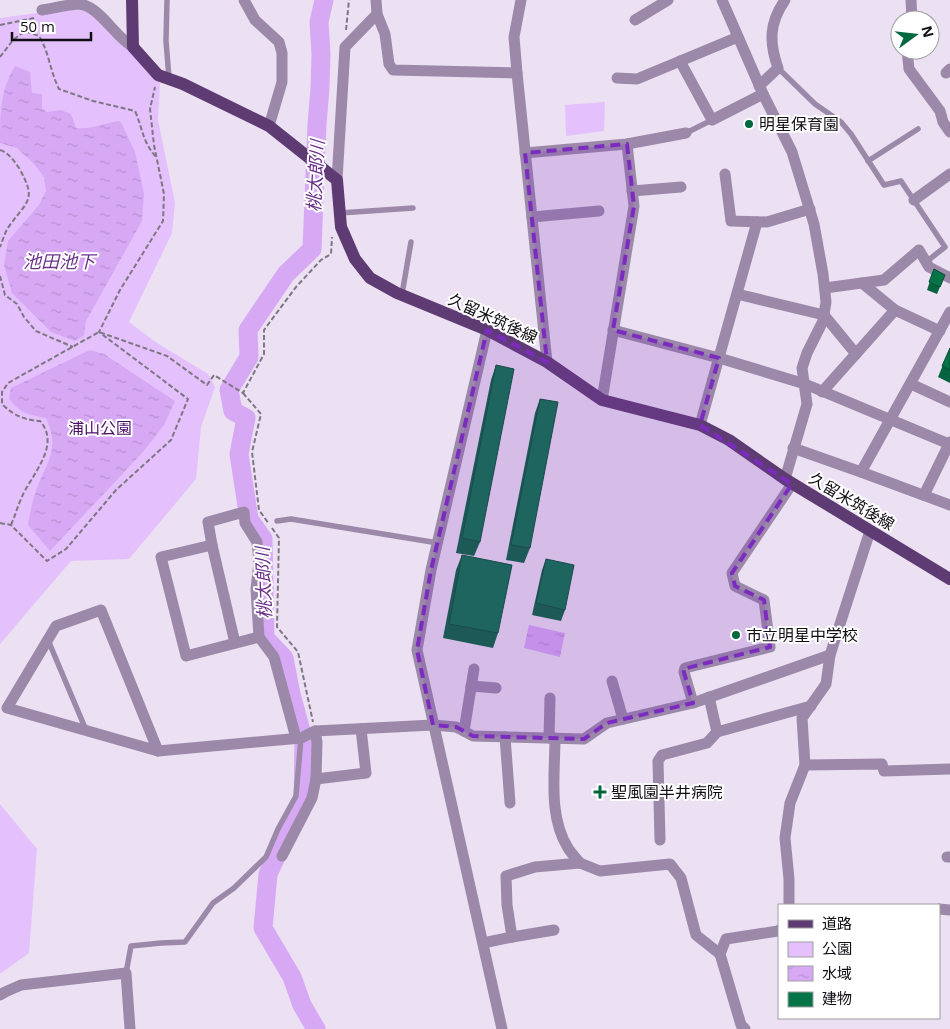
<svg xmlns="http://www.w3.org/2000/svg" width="950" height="1029" viewBox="0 0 950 1029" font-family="'Open Sans','Noto Sans JP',sans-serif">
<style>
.park{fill:#e4c0fc}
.water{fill:url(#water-ripples)}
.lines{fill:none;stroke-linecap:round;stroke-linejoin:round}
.river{stroke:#d7a9f5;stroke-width:19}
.path{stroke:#7e7783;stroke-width:2;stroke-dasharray:5 2.5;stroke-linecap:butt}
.service{stroke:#9c89a9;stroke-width:5.5}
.minor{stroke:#9c89a9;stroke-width:11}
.primary{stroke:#5e3c73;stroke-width:12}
.wall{fill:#05643d}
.building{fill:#067447;stroke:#045132}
.marked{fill:#7b2cbf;fill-opacity:0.2;stroke:#7b2cbf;stroke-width:4;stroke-dasharray:10 6;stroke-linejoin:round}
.poi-dot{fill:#00683e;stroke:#fff;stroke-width:2}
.labels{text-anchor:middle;stroke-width:4;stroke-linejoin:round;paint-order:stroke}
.poi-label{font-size:16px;fill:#100d13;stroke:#fff;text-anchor:start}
.street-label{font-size:16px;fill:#100d13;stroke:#fff}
.park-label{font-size:16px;fill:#4b0e67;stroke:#fff}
.water-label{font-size:18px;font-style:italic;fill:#6a3289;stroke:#fff}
</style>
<defs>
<pattern id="water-ripples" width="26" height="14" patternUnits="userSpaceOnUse" patternTransform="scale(1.25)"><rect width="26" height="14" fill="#d7a9f5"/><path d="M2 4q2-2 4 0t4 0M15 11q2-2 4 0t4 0" fill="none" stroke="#b890d1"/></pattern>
</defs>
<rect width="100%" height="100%" fill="#ece1f3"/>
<g class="park">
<path d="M66,9L90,10L160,83L158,120L175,203L172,233L129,322L157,343L208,374L215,387L201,427L196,479L129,559L71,561L0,644V18Z"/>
<path d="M605,102L604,131L566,136L565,105Z"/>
<path d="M0,804L37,849L29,953L0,974Z"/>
</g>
<g class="water">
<path d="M15,66L30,72L32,93L42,94V108L47,112L61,110L71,114L76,128C91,130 104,123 119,121L122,124L135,152L144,194L142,221L86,321L84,335L75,341L51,332L12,293L4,265L8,241L39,205L46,191L44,177L34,164L17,148L0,143C0,114 0,91 15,66Z"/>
<path d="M90,350L104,354L175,401L164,425L143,452L50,551L28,525C30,514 32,502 36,491C46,462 61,451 46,418C30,415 18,413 9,398L11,388Z"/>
<path d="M529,625L565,633L560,657L524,648Z"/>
</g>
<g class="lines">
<path class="river" d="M316,1029L302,1005L292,977L263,928L268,874L303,800L304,742L291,694L284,658L265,638L263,539L249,519L239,454L246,418L233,411L229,390L249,357L248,330L286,274L312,249L317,124L320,88L321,54L319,22L324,0"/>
<g class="path">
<path d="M0,25L34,18"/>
<path d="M346,30L349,0"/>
<path d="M0,57L13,40L25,31L39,36C49,52 50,71 59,89L93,101L135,111C143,129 142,141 156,157"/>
<path d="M0,150C9,153 14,161 19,168C37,200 28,200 10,225C5,231 3,240 0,247"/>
<path d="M0,276L5,295L17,304L24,317L36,331L73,347"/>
<path d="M243,393L261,414L252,452L259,510L269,524"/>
<path d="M0,523L11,525L47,561L66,549L116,490L171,440L188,399L99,332L120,290L163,221L164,194L154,145L150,109L155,87"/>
<path d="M11,525C15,516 17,508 21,499C30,476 62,446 40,421C24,420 13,415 2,404V392L8,383L99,332L167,356L207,385L214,375L243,393L264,354V330L296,287L321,260L331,254L332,237"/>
<path d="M272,528L279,538L277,627L298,652L313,722"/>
</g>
<g class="service">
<path d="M167,0L166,41L169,78"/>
<path d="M778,68L815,104L841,122L851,134L884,185L901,181L945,247L926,262"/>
<path d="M686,133L712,120"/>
<path d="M868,161L918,129"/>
<path d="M340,213L413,208"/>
<path d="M402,294L411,242"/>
<path d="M277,521L291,519L438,543"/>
<path d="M48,640L86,730"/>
<path d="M126,973L131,946L161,943L185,942L213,903L234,888L266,857L278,829L296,796L301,738"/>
</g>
<g class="minor">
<path d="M244,0L255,20L279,42L282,53V82L269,126"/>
<path d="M521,0L514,37L517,73L547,362"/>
<path d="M722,0L763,94L792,152L814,224L823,274L826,302L823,321L807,353L802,368L807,404L785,479"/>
<path d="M911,0L912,20"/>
<path d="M42,10C54,8 66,5 78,4C98,4 115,37 133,47"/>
<path d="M377,14L385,34L389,64L393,70L517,73"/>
<path d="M635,20L668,0"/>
<path d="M907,50L909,69L940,111L943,122L950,132"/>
<path d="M680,61L712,120L763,94"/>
<path d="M946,73L950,69"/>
<path d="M617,78L637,79L738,37"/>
<path d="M759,86L778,68C769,42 769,23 785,0"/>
<path d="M525,153L627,144L686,133"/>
<path d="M725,174L731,221L767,222L810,209"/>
<path d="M337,180L345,47L377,14L376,0"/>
<path d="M632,191L681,187"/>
<path d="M914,200L950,174"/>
<path d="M532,217L599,211"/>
<path d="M862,283L895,310"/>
<path d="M825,288L884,280L919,250L929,267L950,278"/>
<path d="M737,294L824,315L856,354"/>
<path d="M487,330L431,570L417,650L502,1029"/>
<path d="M613,330L719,358L805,384L949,444"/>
<path d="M911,384L950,402"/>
<path d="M822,392L895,310L940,331"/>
<path d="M602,400L634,206L627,144"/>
<path d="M700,425L757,222"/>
<path d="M793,448L861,472L950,505"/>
<path d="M861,472L950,312"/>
<path d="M924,495L950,442"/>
<path d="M212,545L208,522L244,512L245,523L257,542L259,562L256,589L259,637"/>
<path d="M101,610L158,751L7,708L56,626Z"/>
<path d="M235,643L212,545L161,557L186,656L259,637L274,657L296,738"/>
<path d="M612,681L623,719"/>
<path d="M471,686L496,688"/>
<path d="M709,697L717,732L811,706"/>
<path d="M693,703L684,672L685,668L770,647L764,600L735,586L732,573L792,484"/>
<path d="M315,731L317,742L316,779L366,773L361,729"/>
<path d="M464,731L474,669"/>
<path d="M505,737L510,803"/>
<path d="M549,738L550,698"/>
<path d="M555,738C555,773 548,816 568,848C571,853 576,858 580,863"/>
<path d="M158,751L301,738L315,731L433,725L456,727L473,736L584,739L607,723L693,703L830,655"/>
<path d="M805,765L882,764L884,771L950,769"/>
<path d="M660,840L658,761L662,755L707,743L717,732"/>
<path d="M282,856L312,798L316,779"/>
<path d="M947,857H950"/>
<path d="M789,905V879L785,838L790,803L805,765L802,718L826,684L830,655L870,531"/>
<path d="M939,909L950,910"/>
<path d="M512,937L554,930"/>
<path d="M483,943L512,937L507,905L506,876L535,867L580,863L600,871L670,864L681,878L696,935L720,954"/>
<path d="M0,995L5,992L21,985L126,973L130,1029"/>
<path d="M745,1029L741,1025L720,954L726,939L778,931L779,930"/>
</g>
<path class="primary" d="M132,0L133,47L158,75L183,84L269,126L337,180L341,227L355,259L370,278L397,293L487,330L547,362L602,400L700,425L729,440L785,479L950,579"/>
</g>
<g class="wall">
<path d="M934,269L945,275L937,294L927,290Z"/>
<path d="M950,348V383L938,377Z"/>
<path d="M496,365L480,542L474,556L456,553L491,380Z"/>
<path d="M540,399L530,548L524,563L506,560L535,413Z"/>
<path d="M462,555L498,633L493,648L443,638L456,570Z"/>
<path d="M546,559L565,610L561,621L532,615L542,570Z"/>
</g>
<g class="building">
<path d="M934,269L945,275L940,287L929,282Z"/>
<path d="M950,348V370L942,366Z"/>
<path d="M496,365L514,369L480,542L462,538Z"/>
<path d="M540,399L558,402L530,548L511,545Z"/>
<path d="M462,555L512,565L498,633L449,624Z"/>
<path d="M546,559L574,565L565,610L536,603Z"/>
</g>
<path class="marked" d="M627,144L634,206L613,330L719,358L700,425L792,484L732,573L735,586L764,600L770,647L683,669L693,703L607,723L584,739L473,736L456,727L433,725L417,650L431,570L487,330L547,362L525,153Z"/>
<g class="poi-dot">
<circle cx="749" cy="124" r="5"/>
<circle cx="736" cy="635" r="5"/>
<path d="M597.5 784.5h5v5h5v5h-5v5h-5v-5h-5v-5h5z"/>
</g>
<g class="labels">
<g class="poi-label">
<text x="759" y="130">明星保育園</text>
<text x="746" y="641">市立明星中学校</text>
<text x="611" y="798">聖風園半井病院</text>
</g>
<g class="street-label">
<text transform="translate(493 318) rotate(25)" y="6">久留米筑後線</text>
<text transform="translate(852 501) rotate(31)" y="6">久留米筑後線</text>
</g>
<g class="park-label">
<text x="100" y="434">浦山公園</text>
</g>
<g class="water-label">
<text transform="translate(316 176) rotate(-87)" y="6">桃太郎川</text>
<text x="59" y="268">池田池下</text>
<text transform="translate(264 583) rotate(-92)" y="6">桃太郎川</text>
</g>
</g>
<rect x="778" y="904" width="162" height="115" fill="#ffffff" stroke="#9f9ea1"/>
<rect x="788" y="920" width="25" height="8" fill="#5e3c73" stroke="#9f9ea1"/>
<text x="822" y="929" font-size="15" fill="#100d13">道路</text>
<rect x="788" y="942" width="25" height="15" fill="#e4c0fc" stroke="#9f9ea1"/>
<text x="822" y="954" font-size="15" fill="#100d13">公園</text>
<rect x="788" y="966" width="25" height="15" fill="url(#water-ripples)" stroke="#9f9ea1"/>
<text x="822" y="979" font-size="15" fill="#100d13">水域</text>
<rect x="788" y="992" width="25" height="15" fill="#067447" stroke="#9f9ea1"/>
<text x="822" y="1004" font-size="15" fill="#100d13">建物</text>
<g transform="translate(915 35) rotate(75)"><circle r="24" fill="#ffffff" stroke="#9f9ea1"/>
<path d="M0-4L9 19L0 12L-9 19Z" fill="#00683e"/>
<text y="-8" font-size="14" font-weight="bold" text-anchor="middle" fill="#100d13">N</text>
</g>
<path d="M12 32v8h79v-8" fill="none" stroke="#100d13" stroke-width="2.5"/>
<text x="20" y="32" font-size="15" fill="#100d13" stroke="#ffffff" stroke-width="4" paint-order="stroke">50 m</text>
</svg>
